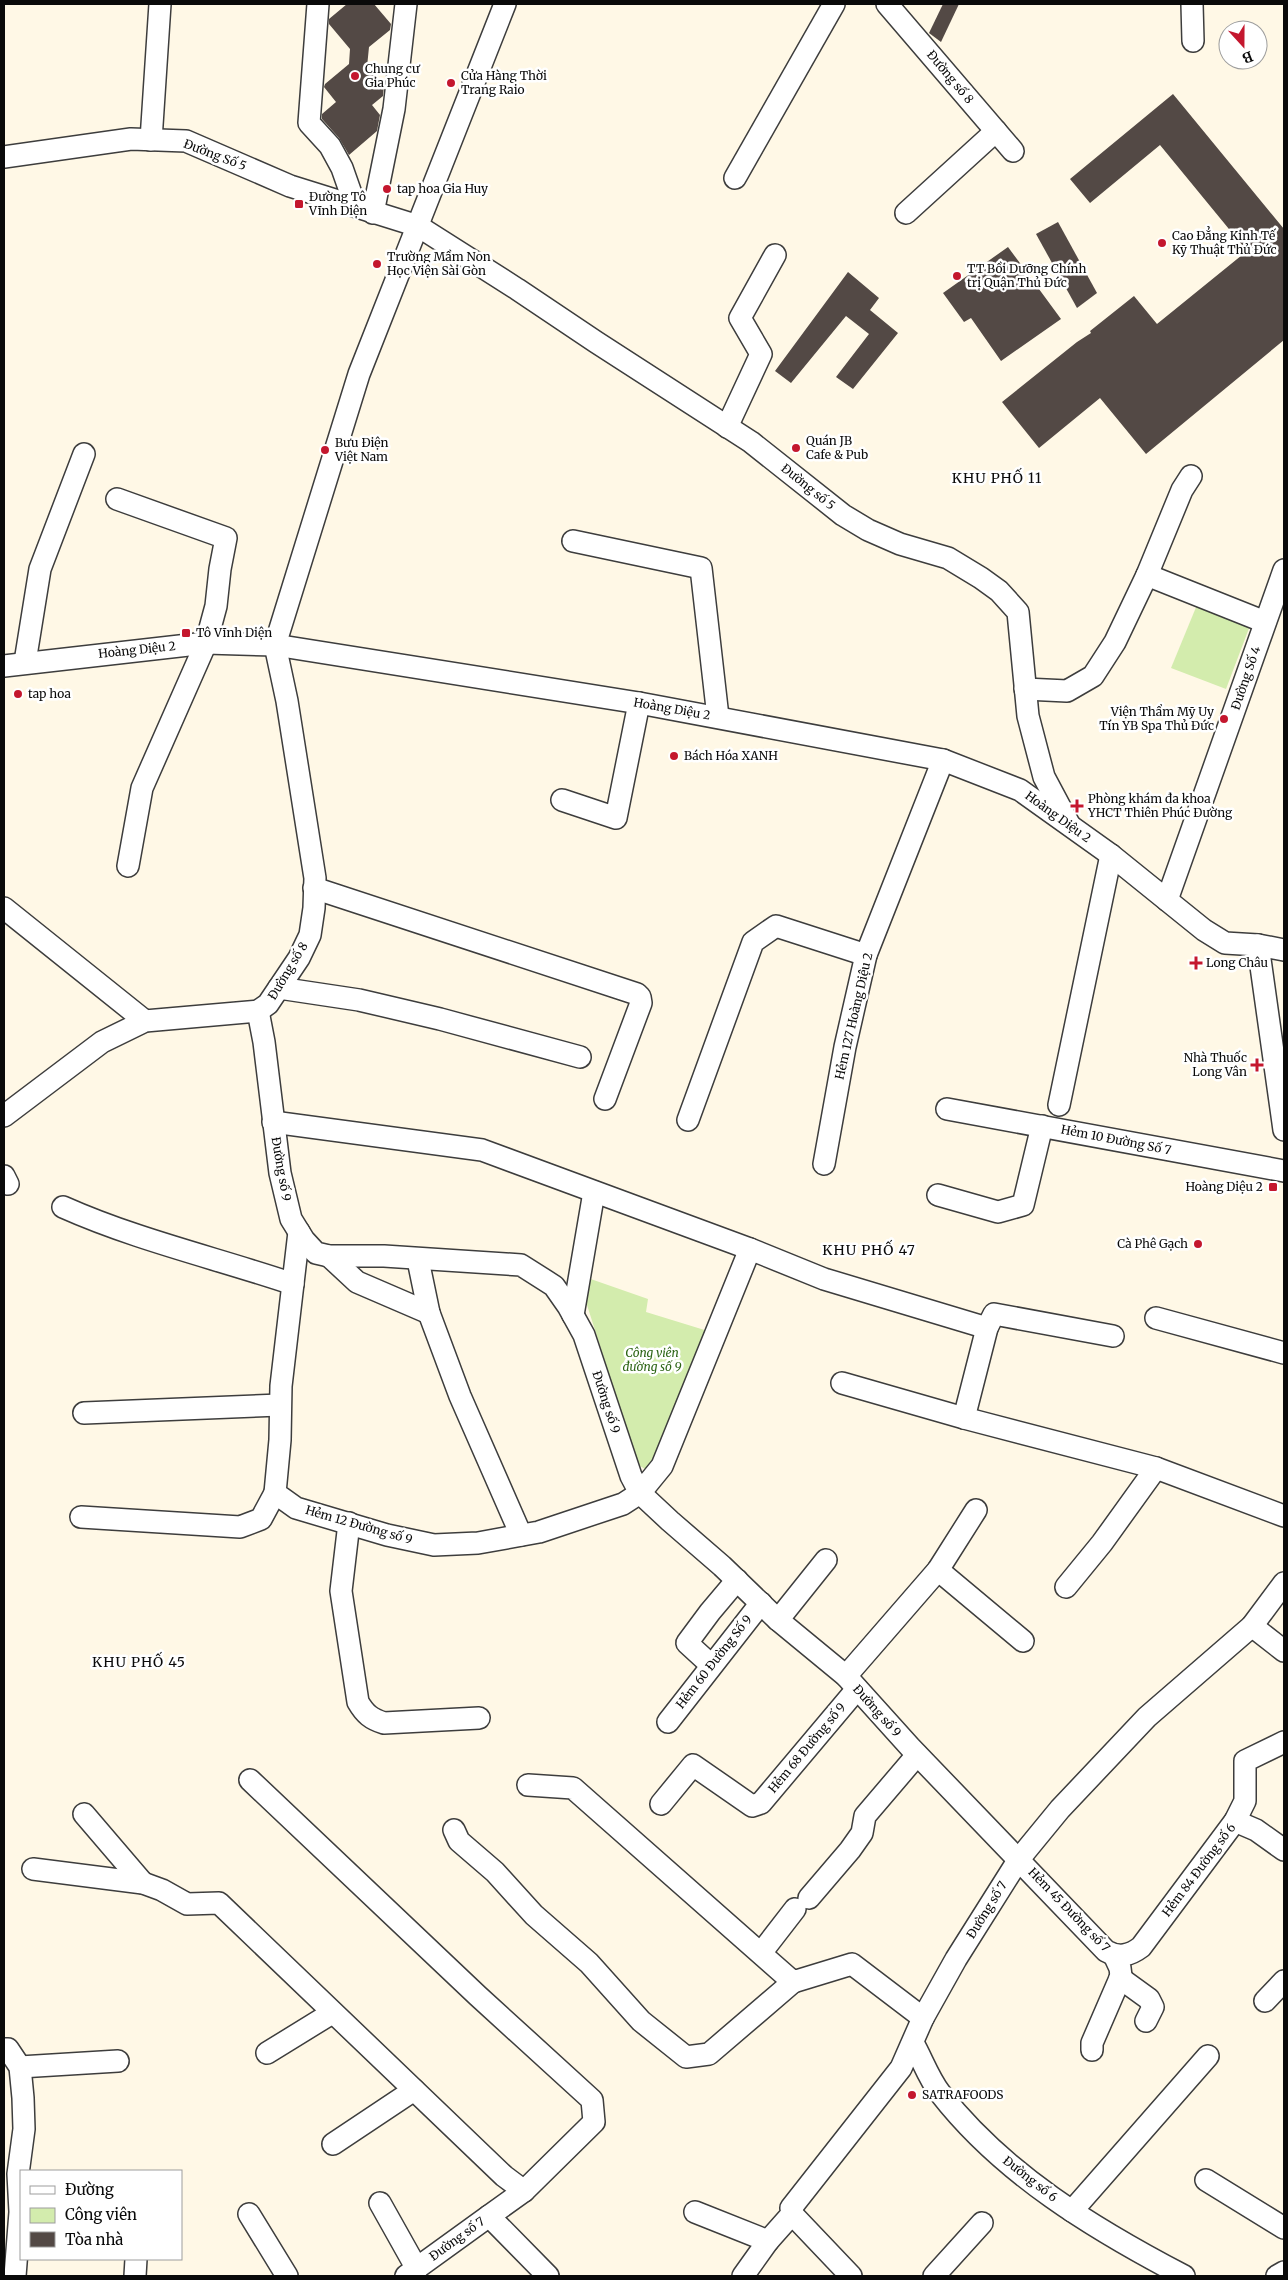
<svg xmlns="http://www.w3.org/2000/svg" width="1288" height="2280" viewBox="0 0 1288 2280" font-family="Merriweather,serif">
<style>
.green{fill:#d3ecad}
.building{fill:#534945}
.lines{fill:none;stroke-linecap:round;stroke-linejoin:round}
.minor-casing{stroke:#3d3d3d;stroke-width:24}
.minor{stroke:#fff;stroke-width:21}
.poi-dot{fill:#c4172e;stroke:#fff;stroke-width:2}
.labels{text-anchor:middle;stroke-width:5;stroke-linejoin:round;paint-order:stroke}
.poi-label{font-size:12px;fill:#0a0a0a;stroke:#fff;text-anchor:start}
.street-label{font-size:12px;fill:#0a0a0a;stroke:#fff}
.park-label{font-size:12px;font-style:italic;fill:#2d6516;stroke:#fff}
.neighbourhood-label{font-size:14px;letter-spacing:1px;fill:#0a0a0a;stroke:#fff}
</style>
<rect width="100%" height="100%" fill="#fff8e6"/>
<g class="green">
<path d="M1199,600L1251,623L1226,689L1171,668Z"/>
<path d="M585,1277L648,1299L646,1312L711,1332L659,1463L647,1470L638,1465L587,1305Z"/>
</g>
<g class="building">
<path d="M347,4H374L391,24L390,30L369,47L367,67L384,85L383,96L372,105L380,115L377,131L349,155L339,138L322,119V114L336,102L324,87L325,84L349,64L350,49L329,24V19Z"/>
<path d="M943,4H959L941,42L929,33Z"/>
<path d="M1173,94L1284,229V340L1146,454L1100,398L1039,448L1002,402L1077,342L1091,333L1090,331L1134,296L1157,324L1247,251L1160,145L1090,203L1070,179Z"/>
<path d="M1058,222L1097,293L1077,308L1036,234Z"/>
<path d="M1008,247L1061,319L1001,361L971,318L964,322L943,293Z"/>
<path d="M848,272L879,298L870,310L898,333L853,389L836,377L869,334L846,316L791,383L775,371Z"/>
</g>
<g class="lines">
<defs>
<g id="minor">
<path d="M318,4L309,123L330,146L342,168L355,205"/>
<path d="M887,4L1013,151"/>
<path d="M1192,4L1193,41"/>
<path d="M151,140L160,4"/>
<path d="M4,157L131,139L186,141L290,186L418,226L517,289L596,342L751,442L843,515L868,530L900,544L948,558L981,578L999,591L1018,612L1028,716L1044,777L1069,824"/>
<path d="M735,178L834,4"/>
<path d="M373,213L394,109L406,4"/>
<path d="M906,213L996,131"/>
<path d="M727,427L761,354L740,318L775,255"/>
<path d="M117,499L226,538L220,569L216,606L206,643L142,788L128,866"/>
<path d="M573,541L701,568L718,717"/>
<path d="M1147,575L1182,490L1191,476"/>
<path d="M25,662L40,569L84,454"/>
<path d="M4,666L206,643L275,645L639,703L943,760L1020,790L1111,855L1204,930L1225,943L1258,945L1284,950"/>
<path d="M1025,689L1067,691L1093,676L1115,642L1147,575L1265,622"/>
<path d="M562,800L616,818L639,703"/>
<path d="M314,888L637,994L640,997L641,1003L605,1099"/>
<path d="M1167,900L1284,570"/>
<path d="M4,908L145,1021"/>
<path d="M1258,945L1284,1130"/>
<path d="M279,988L359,1000L440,1019L580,1057"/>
<path d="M258,1011L264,1042L280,1173L291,1219L304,1240L316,1253L329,1256H384L521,1265L554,1286L568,1306L584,1335L631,1476L640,1493L670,1521L722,1566L778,1620L846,1676L910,1747L1106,1951C1119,1958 1129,1956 1141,1947L1235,1821L1245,1801V1761L1284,1742"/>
<path d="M1059,1105L1111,855"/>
<path d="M947,1109L1284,1171"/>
<path d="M4,1116L102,1042L145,1021L258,1011L268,1004L299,958L310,935L314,908L315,878L287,701L275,645L359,374L505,4"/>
<path d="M688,1120L753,942L776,926L866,955"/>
<path d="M273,1122L482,1150L750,1249L824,1279L987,1328"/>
<path d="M824,1164L845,1047L866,955L943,760"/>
<path d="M4,1176L8,1184"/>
<path d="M938,1195L998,1212L1023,1205L1042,1126"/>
<path d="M63,1207C137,1240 216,1258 293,1284"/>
<path d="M299,1232L281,1386L280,1440L275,1493L296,1508L387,1535L434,1545L478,1543L539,1532L623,1504L640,1493L662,1466L750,1249"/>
<path d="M329,1256L357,1282L429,1313"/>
<path d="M418,1260L429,1313L460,1396L521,1535"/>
<path d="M573,1315L594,1192"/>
<path d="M1156,1318L1284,1353"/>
<path d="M842,1383L964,1418L1156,1468L1284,1516"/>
<path d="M84,1413L280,1405"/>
<path d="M964,1418L987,1328L994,1314L1113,1336"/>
<path d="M81,1517L240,1527L261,1519L275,1493"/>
<path d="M349,1523L341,1591L358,1702C365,1714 371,1719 384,1723L479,1718"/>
<path d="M938,1570L1023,1641"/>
<path d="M1066,1587L1102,1543L1156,1468"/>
<path d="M778,1620L826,1560"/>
<path d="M1252,1626L1284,1651"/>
<path d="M711,1665L687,1643L710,1612L737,1580"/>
<path d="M846,1676L938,1570L976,1510"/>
<path d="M668,1722L761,1603"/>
<path d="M250,1780L478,1996L592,2100L594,2122L524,2191L489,2216"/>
<path d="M528,1785L573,1788L793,1982L852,1964L923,2018"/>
<path d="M661,1804L693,1765L752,1806L761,1803L857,1689"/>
<path d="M84,1814L143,1883"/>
<path d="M1235,1821L1256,1830L1284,1850"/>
<path d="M454,1830L459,1841L495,1872L534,1915L589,1963L641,2021L686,2057L709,2054L793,1982"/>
<path d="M33,1869L143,1883L162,1890L187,1904L219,1903L504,2176L524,2191"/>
<path d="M809,1898L850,1850L862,1833L865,1816L917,1755"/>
<path d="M761,1953L795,1909"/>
<path d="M1120,1978L1149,1999L1153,2007L1146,2021"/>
<path d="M1265,2001L1284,1981"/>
<path d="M913,2043C922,2059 929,2079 940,2093C1003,2174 1094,2229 1184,2276"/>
<path d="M4,2049H8L20,2067L23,2098L24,2129L18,2174L20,2212L15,2276"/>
<path d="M1092,2050V2043L1121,1976L1120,1968L1114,1955"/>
<path d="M267,2053L332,2013"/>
<path d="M20,2067L118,2061"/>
<path d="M333,2144L414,2090"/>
<path d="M1206,2180L1284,2228"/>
<path d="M380,2203L417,2269"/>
<path d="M1072,2211L1208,2056"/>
<path d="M695,2212L768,2241"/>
<path d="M249,2214L287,2276"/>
<path d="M792,2214L851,2276"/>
<path d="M135,2276L136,2259"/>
<path d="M406,2276L489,2216L548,2276"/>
<path d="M743,2276L768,2241L792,2214L791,2208L901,2068L923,2018L956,1959L1019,1859L1060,1809L1147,1717L1252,1626L1284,1583"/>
<path d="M934,2276L982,2223"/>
<path d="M1277,2276L1284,2272"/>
</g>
</defs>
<use href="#minor" class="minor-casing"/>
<use href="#minor" class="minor"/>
</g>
<g class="poi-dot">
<circle cx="355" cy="76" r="5"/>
<circle cx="451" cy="83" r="5"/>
<circle cx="387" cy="189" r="5"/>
<rect x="294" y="199" width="10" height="10" rx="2.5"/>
<circle cx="1162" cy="243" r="5"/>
<circle cx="377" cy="264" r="5"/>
<circle cx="957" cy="276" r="5"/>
<circle cx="796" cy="448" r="5"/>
<circle cx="325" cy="450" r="5"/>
<rect x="181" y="628" width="10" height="10" rx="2.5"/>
<circle cx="18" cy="694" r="5"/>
<circle cx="1224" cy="719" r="5"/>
<circle cx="674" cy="756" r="5"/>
<path d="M1074.5 798.5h5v5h5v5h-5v5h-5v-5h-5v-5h5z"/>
<path d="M1193.5 955.5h5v5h5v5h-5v5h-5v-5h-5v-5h5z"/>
<path d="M1254.5 1057.5h5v5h5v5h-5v5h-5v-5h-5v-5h5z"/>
<rect x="1268" y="1182" width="10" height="10" rx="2.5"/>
<circle cx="1198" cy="1244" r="5"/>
<circle cx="912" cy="2095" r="5"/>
</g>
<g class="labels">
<g class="poi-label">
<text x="365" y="73">Chung cư<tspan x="365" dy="14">Gia Phúc</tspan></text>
<text x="461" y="80">Cửa Hàng Thời<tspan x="461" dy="14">Trang Raio</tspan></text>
<text x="397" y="193">tap hoa Gia Huy</text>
<text x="309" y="201">Đường Tô<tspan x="309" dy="14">Vĩnh Diện</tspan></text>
<text x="1172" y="240">Cao Đẳng Kinh Tế<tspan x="1172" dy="14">Kỹ Thuật Thủ Đức</tspan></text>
<text x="387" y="261">Trường Mầm Non<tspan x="387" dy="14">Học Viện Sài Gòn</tspan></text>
<text x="967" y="273">TT Bồi Dưỡng Chính<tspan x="967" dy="14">trị Quận Thủ Đức</tspan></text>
<text x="806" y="445">Quán JB<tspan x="806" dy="14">Cafe &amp; Pub</tspan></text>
<text x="335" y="447">Bưu Điện<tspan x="335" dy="14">Việt Nam</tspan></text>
<text x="196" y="637">Tô Vĩnh Diện</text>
<text x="28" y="698">tap hoa</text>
<text x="1214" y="716" text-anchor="end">Viện Thẩm Mỹ Uy<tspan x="1214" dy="14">Tín YB Spa Thủ Đức</tspan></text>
<text x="684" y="760">Bách Hóa XANH</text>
<text x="1088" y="803">Phòng khám đa khoa<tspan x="1088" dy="14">YHCT Thiên Phúc Đường</tspan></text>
<text x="1206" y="967">Long Châu</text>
<text x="1247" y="1062" text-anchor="end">Nhà Thuốc<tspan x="1247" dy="14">Long Vân</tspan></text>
<text x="1263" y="1191" text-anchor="end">Hoàng Diệu 2</text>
<text x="1188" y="1248" text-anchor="end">Cà Phê Gạch</text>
<text x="922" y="2099">SATRAFOODS</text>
</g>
<g class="street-label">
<text transform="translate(950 77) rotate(50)" y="4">Đường số 8</text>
<text transform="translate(215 155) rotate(21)" y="4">Đường Số 5</text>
<text transform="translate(808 487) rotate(39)" y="4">Đường số 5</text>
<text transform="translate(137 650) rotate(-6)" y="4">Hoàng Diệu 2</text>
<text transform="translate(1246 678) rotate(-71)" y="4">Đường Số 4</text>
<text transform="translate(672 709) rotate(10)" y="4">Hoàng Diệu 2</text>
<text transform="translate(1058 817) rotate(36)" y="4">Hoàng Diệu 2</text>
<text transform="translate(288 971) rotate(-59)" y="4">Đường số 8</text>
<text transform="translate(854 1016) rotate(-77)" y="4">Hẻm 127 Hoàng Diệu 2</text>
<text transform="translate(1116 1140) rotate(11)" y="4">Hẻm 10 Đường Số 7</text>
<text transform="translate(281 1169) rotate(80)" y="4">Đường số 9</text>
<text transform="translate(606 1402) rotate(72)" y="4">Đường số 9</text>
<text transform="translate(359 1525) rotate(16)" y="4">Hẻm 12 Đường số 9</text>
<text transform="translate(714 1662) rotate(-52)" y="4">Hẻm 60 Đường Số 9</text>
<text transform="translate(877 1711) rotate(48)" y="4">Đường số 9</text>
<text transform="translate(807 1748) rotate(-50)" y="4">Hẻm 68 Đường số 9</text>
<text transform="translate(1199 1870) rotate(-53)" y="4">Hẻm 84 Đường số 6</text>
<text transform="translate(987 1910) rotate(-58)" y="4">Đường số 7</text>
<text transform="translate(1069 1910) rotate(46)" y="4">Hẻm 45 Đường số 7</text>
<text transform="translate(1030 2179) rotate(38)" y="4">Đường số 6</text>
<text transform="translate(457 2239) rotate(-36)" y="4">Đường số 7</text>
</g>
<g class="park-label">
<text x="652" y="1357">Công viên<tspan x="652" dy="14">đường số 9</tspan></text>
</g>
<g class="neighbourhood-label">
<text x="997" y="483">KHU PHỐ 11</text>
<text x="869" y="1255">KHU PHỐ 47</text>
<text x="139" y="1667">KHU PHỐ 45</text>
</g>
</g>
<rect width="1288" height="2280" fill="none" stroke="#0a0a0a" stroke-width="10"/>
<rect x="20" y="2170" width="162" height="90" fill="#ffffff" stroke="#9d9d9d"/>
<rect x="30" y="2186" width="25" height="8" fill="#ffffff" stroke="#9d9d9d"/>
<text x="65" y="2195" font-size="15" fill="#0a0a0a">Đường</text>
<rect x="30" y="2208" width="25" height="15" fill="#d3ecad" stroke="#9d9d9d"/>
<text x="65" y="2220" font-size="15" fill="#0a0a0a">Công viên</text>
<rect x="30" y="2232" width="25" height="15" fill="#534945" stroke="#9d9d9d"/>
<text x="65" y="2245" font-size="15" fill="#0a0a0a">Tòa nhà</text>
<g transform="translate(1243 45) rotate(159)"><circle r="24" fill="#ffffff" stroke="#9d9d9d"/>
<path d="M0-4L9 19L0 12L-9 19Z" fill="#c4172e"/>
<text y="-8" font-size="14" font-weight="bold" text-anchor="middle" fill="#0a0a0a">B</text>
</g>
</svg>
